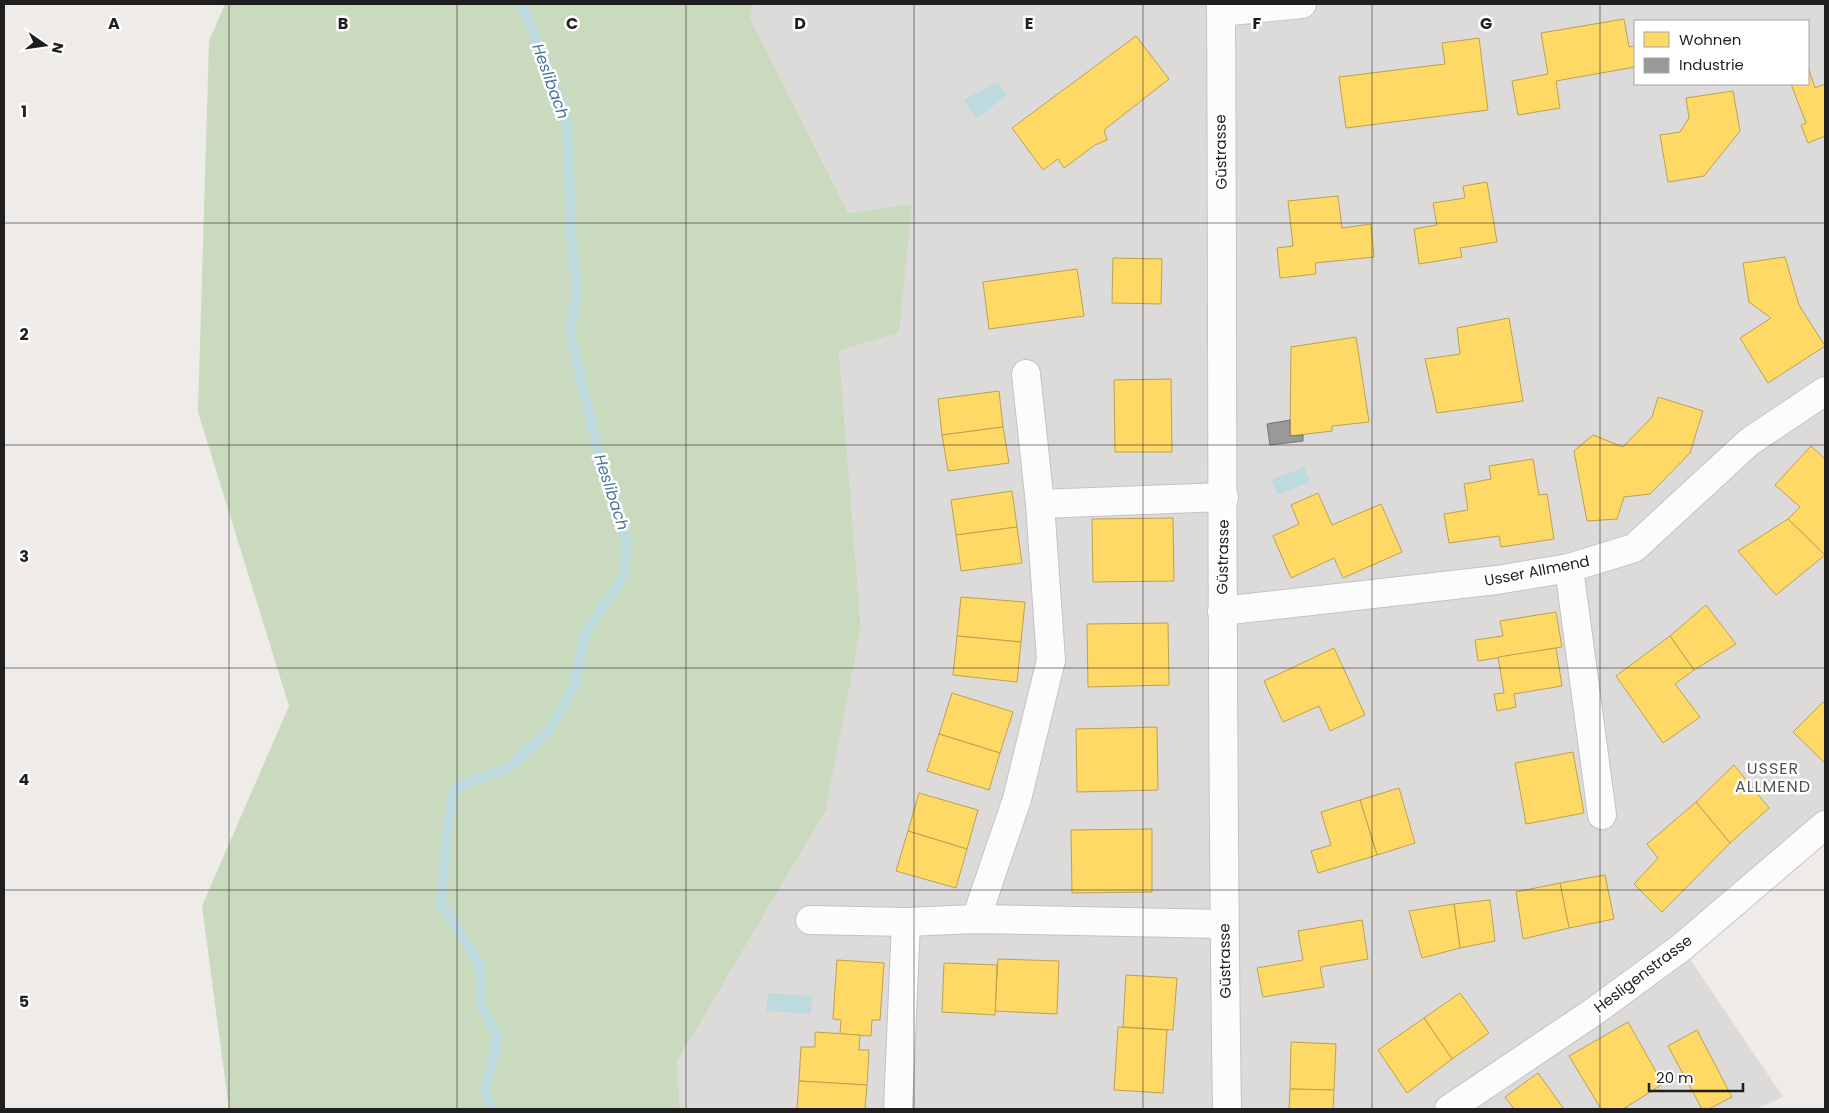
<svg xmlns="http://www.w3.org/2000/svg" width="1829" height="1113" viewBox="0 0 1829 1113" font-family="Poppins,sans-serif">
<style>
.residential{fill:#dddbd9;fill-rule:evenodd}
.forest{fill:#cadabf}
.water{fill:#bddadf}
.homes{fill:#ffd966;stroke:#bca151}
.industry{fill:#999;stroke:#747474}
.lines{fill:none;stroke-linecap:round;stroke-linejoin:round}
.stream{stroke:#bddadf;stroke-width:10}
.minor-casing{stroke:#c5c3c2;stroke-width:30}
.minor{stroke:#fcfcfc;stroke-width:28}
.grid{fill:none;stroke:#1f1f1f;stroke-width:1;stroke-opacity:0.55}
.labels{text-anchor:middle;stroke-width:5;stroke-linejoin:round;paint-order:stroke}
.street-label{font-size:15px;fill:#1f1f1f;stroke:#fff}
.water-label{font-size:16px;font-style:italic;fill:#49769c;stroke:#fff}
.neighbourhood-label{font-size:16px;letter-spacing:1px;fill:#525252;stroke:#fff}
.grid-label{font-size:16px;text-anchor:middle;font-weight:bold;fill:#1f1f1f;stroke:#fff;stroke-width:5;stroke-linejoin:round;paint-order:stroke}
</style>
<rect width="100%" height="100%" fill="#eeebe8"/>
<path class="residential" d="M753,4H1825V825L1682,947L1783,1097L1757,1109H680L677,1062L826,810L861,628L839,351L912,204L850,214L750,19ZM1635,21H1808V84H1635Z"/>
<path class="forest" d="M225,4H753L750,19L849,213L912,204L899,332L839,351L861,628L826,810L677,1062L680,1109H229L202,906L289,706L198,412L209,41Z"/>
<g class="water">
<path d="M998,82L1007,95L976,119L964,100Z"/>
<path d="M1304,467L1310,482L1277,495L1271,480Z"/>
<path d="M768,993L812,996L811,1014L766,1011Z"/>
</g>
<g class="homes">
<path d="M1624,19L1629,47L1635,46V67L1556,81L1560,108L1518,115L1512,81L1548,74L1541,33Z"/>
<path d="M1136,36L1169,79L1104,130L1107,140L1095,145L1064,168L1058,159L1043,170L1012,128Z"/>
<path d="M1479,38L1488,110L1346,128L1339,77L1445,64L1442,43Z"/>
<path d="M1808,67L1815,88L1825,84V136L1808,143L1801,125L1806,123L1791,84H1808Z"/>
<path d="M1733,91L1740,131L1704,176L1668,182L1660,135L1680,132L1689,118L1686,98Z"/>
<path d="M1487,182L1497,242L1460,248L1462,257L1419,264L1414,229L1437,225L1433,203L1465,198L1463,186Z"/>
<path d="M1338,196L1342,228L1371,224L1374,257L1315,263L1316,274L1280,278L1277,248L1293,246L1288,201Z"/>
<path d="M1785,257L1799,305L1825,346L1768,383L1740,338L1771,318L1749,302L1743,263Z"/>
<path d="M1113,258L1162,259L1161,304L1112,303Z"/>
<path d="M1077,269L1084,316L989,329L983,282Z"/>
<path d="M1509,318L1523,401L1437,413L1425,359L1460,354L1457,328Z"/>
<path d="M1356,337L1369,422L1332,426V431L1290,436L1291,347Z"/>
<path d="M1171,379L1172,452H1115L1114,380Z"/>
<path d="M999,391L1003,427L942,435L938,399Z"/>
<path d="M1658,397L1703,411L1690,453L1650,494L1624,497L1617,519L1587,521L1574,451L1593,435L1623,447L1652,417Z"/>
<path d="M1003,427L1009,463L948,471L942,435Z"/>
<path d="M1811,446L1825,459V555L1788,519L1800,507L1775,485Z"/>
<path d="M1533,459L1539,495L1547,494L1554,539L1501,547L1499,536L1449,543L1444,514L1468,510L1464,484L1491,479L1489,466Z"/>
<path d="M1012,491L1017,527L956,535L951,500Z"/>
<path d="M1318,493L1332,525L1381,504L1402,552L1343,578L1334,558L1291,578L1273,536L1299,524L1291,505Z"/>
<path d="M1173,518L1174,581L1093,582L1092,519Z"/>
<path d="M1788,519L1825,555L1776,595L1738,551Z"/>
<path d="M1017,527L1022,563L961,571L956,535Z"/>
<path d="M961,597L1025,602L1021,642L957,636Z"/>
<path d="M1706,605L1736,644L1694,670L1670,636Z"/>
<path d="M1556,612L1562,647L1478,661L1475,640L1503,636L1500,621Z"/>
<path d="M1168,623L1169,685L1088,687L1087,624Z"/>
<path d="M957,636L1021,642L1017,682L953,675Z"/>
<path d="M1670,636L1694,670L1675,684L1700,717L1663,743L1616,676Z"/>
<path d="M1334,648L1365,715L1330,731L1319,706L1283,722L1264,681Z"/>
<path d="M1556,648L1562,686L1514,694L1516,707L1497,711L1494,694L1504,693L1498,657Z"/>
<path d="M952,693L1013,712L1000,753L939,734Z"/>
<path d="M1823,702L1825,704V763L1793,732Z"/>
<path d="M1157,727L1158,790L1077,792L1076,729Z"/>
<path d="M939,734L1000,753L989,790L927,771Z"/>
<path d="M1573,752L1584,813L1526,824L1515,763Z"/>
<path d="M1734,765L1769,808L1730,843L1696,802Z"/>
<path d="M1399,788L1415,843L1377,855L1360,800Z"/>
<path d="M919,793L978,810L967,849L908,831Z"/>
<path d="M1360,800L1377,855L1318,873L1311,851L1331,845L1321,812Z"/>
<path d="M1696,802L1730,843L1662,912L1634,884L1658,858L1647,844Z"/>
<path d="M1152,829V892L1072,893L1071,830Z"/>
<path d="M908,831L967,849L956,888L896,871Z"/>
<path d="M1605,875L1614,919L1569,928L1560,883Z"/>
<path d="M1560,883L1569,928L1523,939L1516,892Z"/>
<path d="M1490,900L1495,941L1460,948L1454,904Z"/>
<path d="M1454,904L1460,948L1422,958L1409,911Z"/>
<path d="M1362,920L1368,959L1320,967L1324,987L1263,997L1257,968L1303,960L1298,931Z"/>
<path d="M998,959L1059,961L1057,1014L995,1011Z"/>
<path d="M837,960L884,963L880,1020H872L871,1036L840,1034L841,1020L833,1019Z"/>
<path d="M944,963L997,965L995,1015L942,1012Z"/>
<path d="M1126,975L1177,978L1173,1030L1123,1027Z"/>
<path d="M1460,993L1489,1033L1452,1059L1424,1018Z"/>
<path d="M1424,1018L1452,1059L1407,1093L1378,1050Z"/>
<path d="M1628,1022L1663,1084L1623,1109H1601L1569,1056Z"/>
<path d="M1118,1027L1167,1030L1163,1093L1114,1090Z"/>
<path d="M1697,1030L1732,1097L1709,1109H1702L1668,1046Z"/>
<path d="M815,1032L860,1035L859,1050H869L867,1085L799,1081L801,1047H815Z"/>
<path d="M1291,1042L1336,1044L1334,1090L1290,1089Z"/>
<path d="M1538,1073L1564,1109H1514L1505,1097Z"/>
<path d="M799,1081L867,1085L865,1109H797Z"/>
<path d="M1290,1089L1334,1090L1333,1109H1289Z"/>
</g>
<path class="industry" d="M1290,420V436L1303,435V441L1270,445L1267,424Z"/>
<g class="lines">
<path class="stream" d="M492,1109L485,1091L498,1036L480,1005V965L441,903L447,829L455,788L511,766L549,730L574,687L585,634L624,575L627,541L606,482L570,335L577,289L572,251L567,118L522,4"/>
<defs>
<g id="minor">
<path d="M1221,4C1223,372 1221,741 1227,1109"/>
<path d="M1221,12L1302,4"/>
<path d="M1040,504L1224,497"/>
<path d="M1569,568L1602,815"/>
<path d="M1222,611L1497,580L1569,568L1634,548L1749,442L1825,391"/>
<path d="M976,919L1017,799L1051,660L1040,504L1026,374"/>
<path d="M810,920L906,922"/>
<path d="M898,1109L906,922L976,919L1224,924"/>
<path d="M1449,1109L1592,1013L1682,947L1825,825"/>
</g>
</defs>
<use href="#minor" class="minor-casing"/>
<use href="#minor" class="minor"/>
</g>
<path class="grid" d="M229,4V1109M457,4V1109M686,4V1109M914,4V1109M1143,4V1109M1372,4V1109M1600,4V1109M4,223H1825M4,445H1825M4,668H1825M4,890H1825"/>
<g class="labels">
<g class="street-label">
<text transform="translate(1221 152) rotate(-91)" y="5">Güstrasse</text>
<text transform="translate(1223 557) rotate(-89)" y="5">Güstrasse</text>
<text transform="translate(1537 571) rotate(-11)" y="5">Usser Allmend</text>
<text transform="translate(1225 961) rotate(-91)" y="5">Güstrasse</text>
<text transform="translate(1643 974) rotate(-37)" y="5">Hesligenstrasse</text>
</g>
<g class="water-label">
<text transform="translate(551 81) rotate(70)" y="6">Heslibach</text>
<text transform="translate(612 492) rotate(72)" y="6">Heslibach</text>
</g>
<g class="neighbourhood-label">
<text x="1773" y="774">USSER<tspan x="1773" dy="18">ALLMEND</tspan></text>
</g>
</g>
<g class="grid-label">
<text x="114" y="29">A</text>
<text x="343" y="29">B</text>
<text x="572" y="29">C</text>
<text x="800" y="29">D</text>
<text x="1029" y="29">E</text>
<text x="1257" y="29">F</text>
<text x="1486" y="29">G</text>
<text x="24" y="117">1</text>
<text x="24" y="340">2</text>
<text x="24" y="562">3</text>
<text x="24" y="785">4</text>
<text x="24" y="1007">5</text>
</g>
<rect width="1829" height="1113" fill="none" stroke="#1f1f1f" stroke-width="10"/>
<rect x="1634" y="20" width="175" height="65" fill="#ffffff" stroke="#a5a5a5"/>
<rect x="1644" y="32" width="25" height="15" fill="#ffd966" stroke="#a5a5a5"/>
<text x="1679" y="45" font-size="15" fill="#1f1f1f">Wohnen</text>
<rect x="1644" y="58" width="25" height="15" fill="#999999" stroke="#a5a5a5"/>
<text x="1679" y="70" font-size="15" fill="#1f1f1f">Industrie</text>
<g transform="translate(45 45) rotate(103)" stroke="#ffffff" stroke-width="4" paint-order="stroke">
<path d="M0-4L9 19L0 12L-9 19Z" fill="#1f1f1f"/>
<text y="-8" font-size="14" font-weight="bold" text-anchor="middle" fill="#1f1f1f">N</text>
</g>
<path d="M1649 1083v8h94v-8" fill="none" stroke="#1f1f1f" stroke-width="2.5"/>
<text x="1656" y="1083" font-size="15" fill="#1f1f1f" stroke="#ffffff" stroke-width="4" paint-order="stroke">20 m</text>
</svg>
